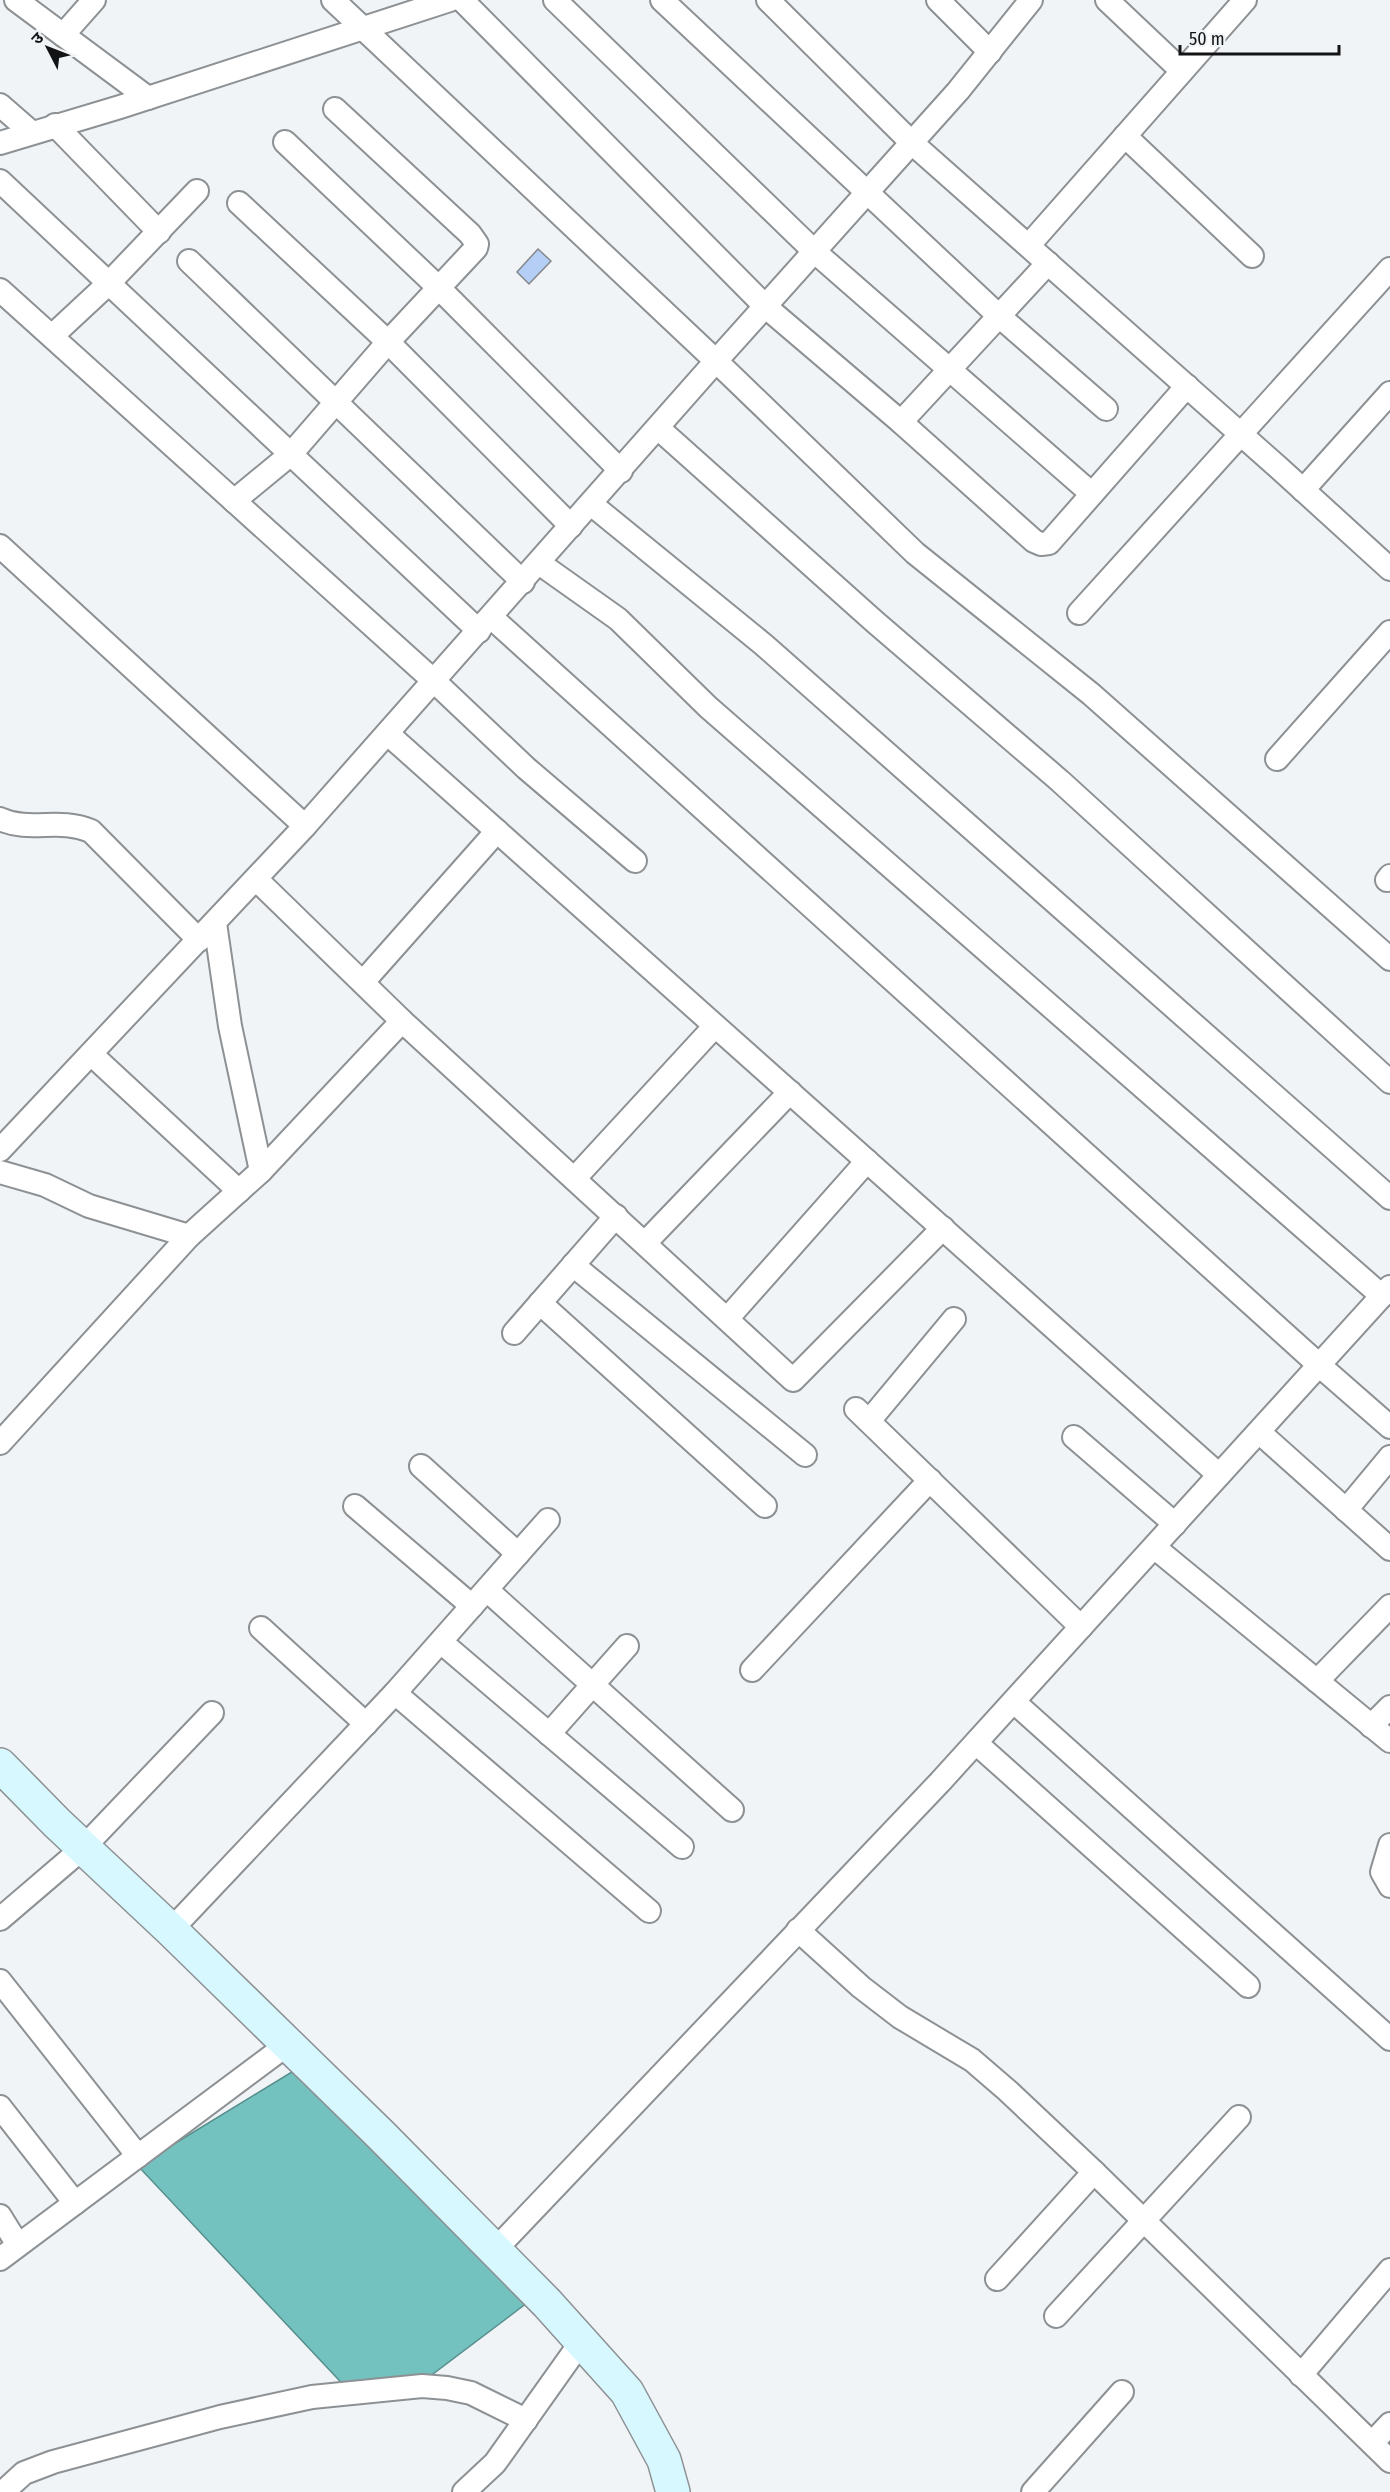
<svg xmlns="http://www.w3.org/2000/svg" width="1390" height="2492" viewBox="0 0 1390 2492" font-family="'Fira Sans Condensed','Noto Sans Devanagari',sans-serif">
<style>
.water{fill:#73c2bf;stroke:#568e8c;stroke-width:1.5}
.building{fill:#b4cef6;stroke:#85888b;stroke-width:1.5}
.lines{fill:none;stroke-linecap:round;stroke-linejoin:round}
.street-casing{stroke:#8d9194;stroke-width:26}
.secondary-casing{stroke:#8d9194;stroke-width:36}
.street{stroke:#fff;stroke-width:22}
.secondary{stroke:#d7f8ff;stroke-width:33}
</style>
<rect width="100%" height="100%" fill="#f0f4f7"/>
<path class="water" d="M300,2067L527,2303L417,2386L352,2394L138,2166Z"/>
<path class="building" d="M538,249L551,261L529,284L517,272Z"/>
<g class="lines">
<defs>
<g id="street">
<path d="M16,0L148,98"/>
<path d="M333,0L716,361L915,553L1091,694L1390,959"/>
<path d="M462,0L766,307L901,422L1034,541L1041,544L1049,543L1187,386"/>
<path d="M555,0L815,252L1092,494"/>
<path d="M662,0L999,316L1106,409"/>
<path d="M768,0L912,143L1279,468L1390,569"/>
<path d="M938,0L990,52"/>
<path d="M1107,0L1182,71"/>
<path d="M63,35L94,0"/>
<path d="M0,105L31,132"/>
<path d="M55,125L159,232"/>
<path d="M1125,136L1252,256"/>
<path d="M285,142L438,287L621,471"/>
<path d="M0,143L120,107L450,0"/>
<path d="M0,181L479,631"/>
<path d="M239,203L388,342L571,526"/>
<path d="M1029,245L1245,0"/>
<path d="M189,261L523,582"/>
<path d="M0,290L434,681L526,768L635,861"/>
<path d="M52,336L109,283L197,191"/>
<path d="M901,422L1048,263"/>
<path d="M658,428L875,622L1060,781L1390,1082"/>
<path d="M1303,490L1390,393"/>
<path d="M234,501L291,454L388,342L476,248L477,244L470,234L335,109"/>
<path d="M591,504L764,645L1390,1198"/>
<path d="M0,546L305,826"/>
<path d="M539,563L618,619L708,707L1382,1296"/>
<path d="M1079,613L1390,269"/>
<path d="M491,617L1319,1365L1390,1427"/>
<path d="M388,734L1219,1475"/>
<path d="M1277,759L1390,632"/>
<path d="M0,819C31,833 58,817 91,831L199,940"/>
<path d="M256,879L402,1021L793,1380L943,1228"/>
<path d="M1387,880L1390,876"/>
<path d="M215,923L230,1026L261,1171"/>
<path d="M363,982L497,831"/>
<path d="M91,1054L239,1191"/>
<path d="M0,1150L305,826L716,361L958,91L1031,0"/>
<path d="M0,1172L45,1185L89,1206L189,1236"/>
<path d="M575,1178L715,1026"/>
<path d="M645,1243L790,1092"/>
<path d="M573,1265L805,1455"/>
<path d="M540,1303L765,1506"/>
<path d="M727,1319L867,1161"/>
<path d="M514,1333L616,1216"/>
<path d="M856,1409L1081,1627"/>
<path d="M869,1421L954,1319"/>
<path d="M1259,1432L1390,1549"/>
<path d="M1074,1437L1175,1524"/>
<path d="M0,1443L189,1236L261,1171L402,1021"/>
<path d="M421,1466L518,1554"/>
<path d="M355,1506L472,1606"/>
<path d="M1346,1510L1390,1457"/>
<path d="M1154,1547L1390,1741"/>
<path d="M487,1590L732,1810"/>
<path d="M261,1628L366,1724"/>
<path d="M441,1642L682,1847"/>
<path d="M752,1670L930,1480"/>
<path d="M1317,1681L1390,1606"/>
<path d="M395,1693L649,1911"/>
<path d="M1014,1702L1390,2039"/>
<path d="M1371,1726L1390,1707"/>
<path d="M549,1734L627,1646"/>
<path d="M976,1743L1248,1986"/>
<path d="M1390,1845L1382,1872L1390,1886"/>
<path d="M0,1919L83,1848L212,1713"/>
<path d="M171,1930L395,1693L548,1520"/>
<path d="M798,1930L861,1987L900,2017L972,2060L1008,2091L1094,2172L1390,2461"/>
<path d="M0,1981L138,2156"/>
<path d="M0,2107L75,2203"/>
<path d="M0,2216L18,2245"/>
<path d="M495,2250L940,1782L1390,1287"/>
<path d="M0,2259L288,2044"/>
<path d="M997,2279L1094,2172"/>
<path d="M1056,2316L1239,2117"/>
<path d="M1301,2375L1390,2270"/>
<path d="M1372,2443L1390,2424"/>
<path d="M3,2492L24,2473L53,2462L220,2417L312,2397L422,2386L447,2388L471,2393L526,2420"/>
<path d="M464,2492L495,2463L581,2342"/>
<path d="M1033,2492L1122,2392"/>
</g>
<path id="secondary" d="M0,1765L57,1823L171,1930L381,2135L547,2303L627,2392L664,2460L673,2492"/>
</defs>
<use href="#street" class="street-casing"/>
<use href="#secondary" class="secondary-casing"/>
<use href="#street" class="street"/>
<use href="#secondary" class="secondary"/>
</g>
<g transform="translate(48 48) rotate(312)" stroke="#f0f4f7" stroke-width="4.5" paint-order="stroke">
<path d="M0-4.5L10 22L0 15L-10 22Z" fill="#121314"/>
<text y="-9" font-size="16" font-weight="bold" text-anchor="middle" fill="#121314">उ</text>
</g>
<path d="M1180 45v9h159v-9" fill="none" stroke="#121314" stroke-width="3"/>
<text x="1189" y="45" font-size="18" fill="#121314" stroke="#f0f4f7" stroke-width="4.5" paint-order="stroke">50 m</text>
</svg>
